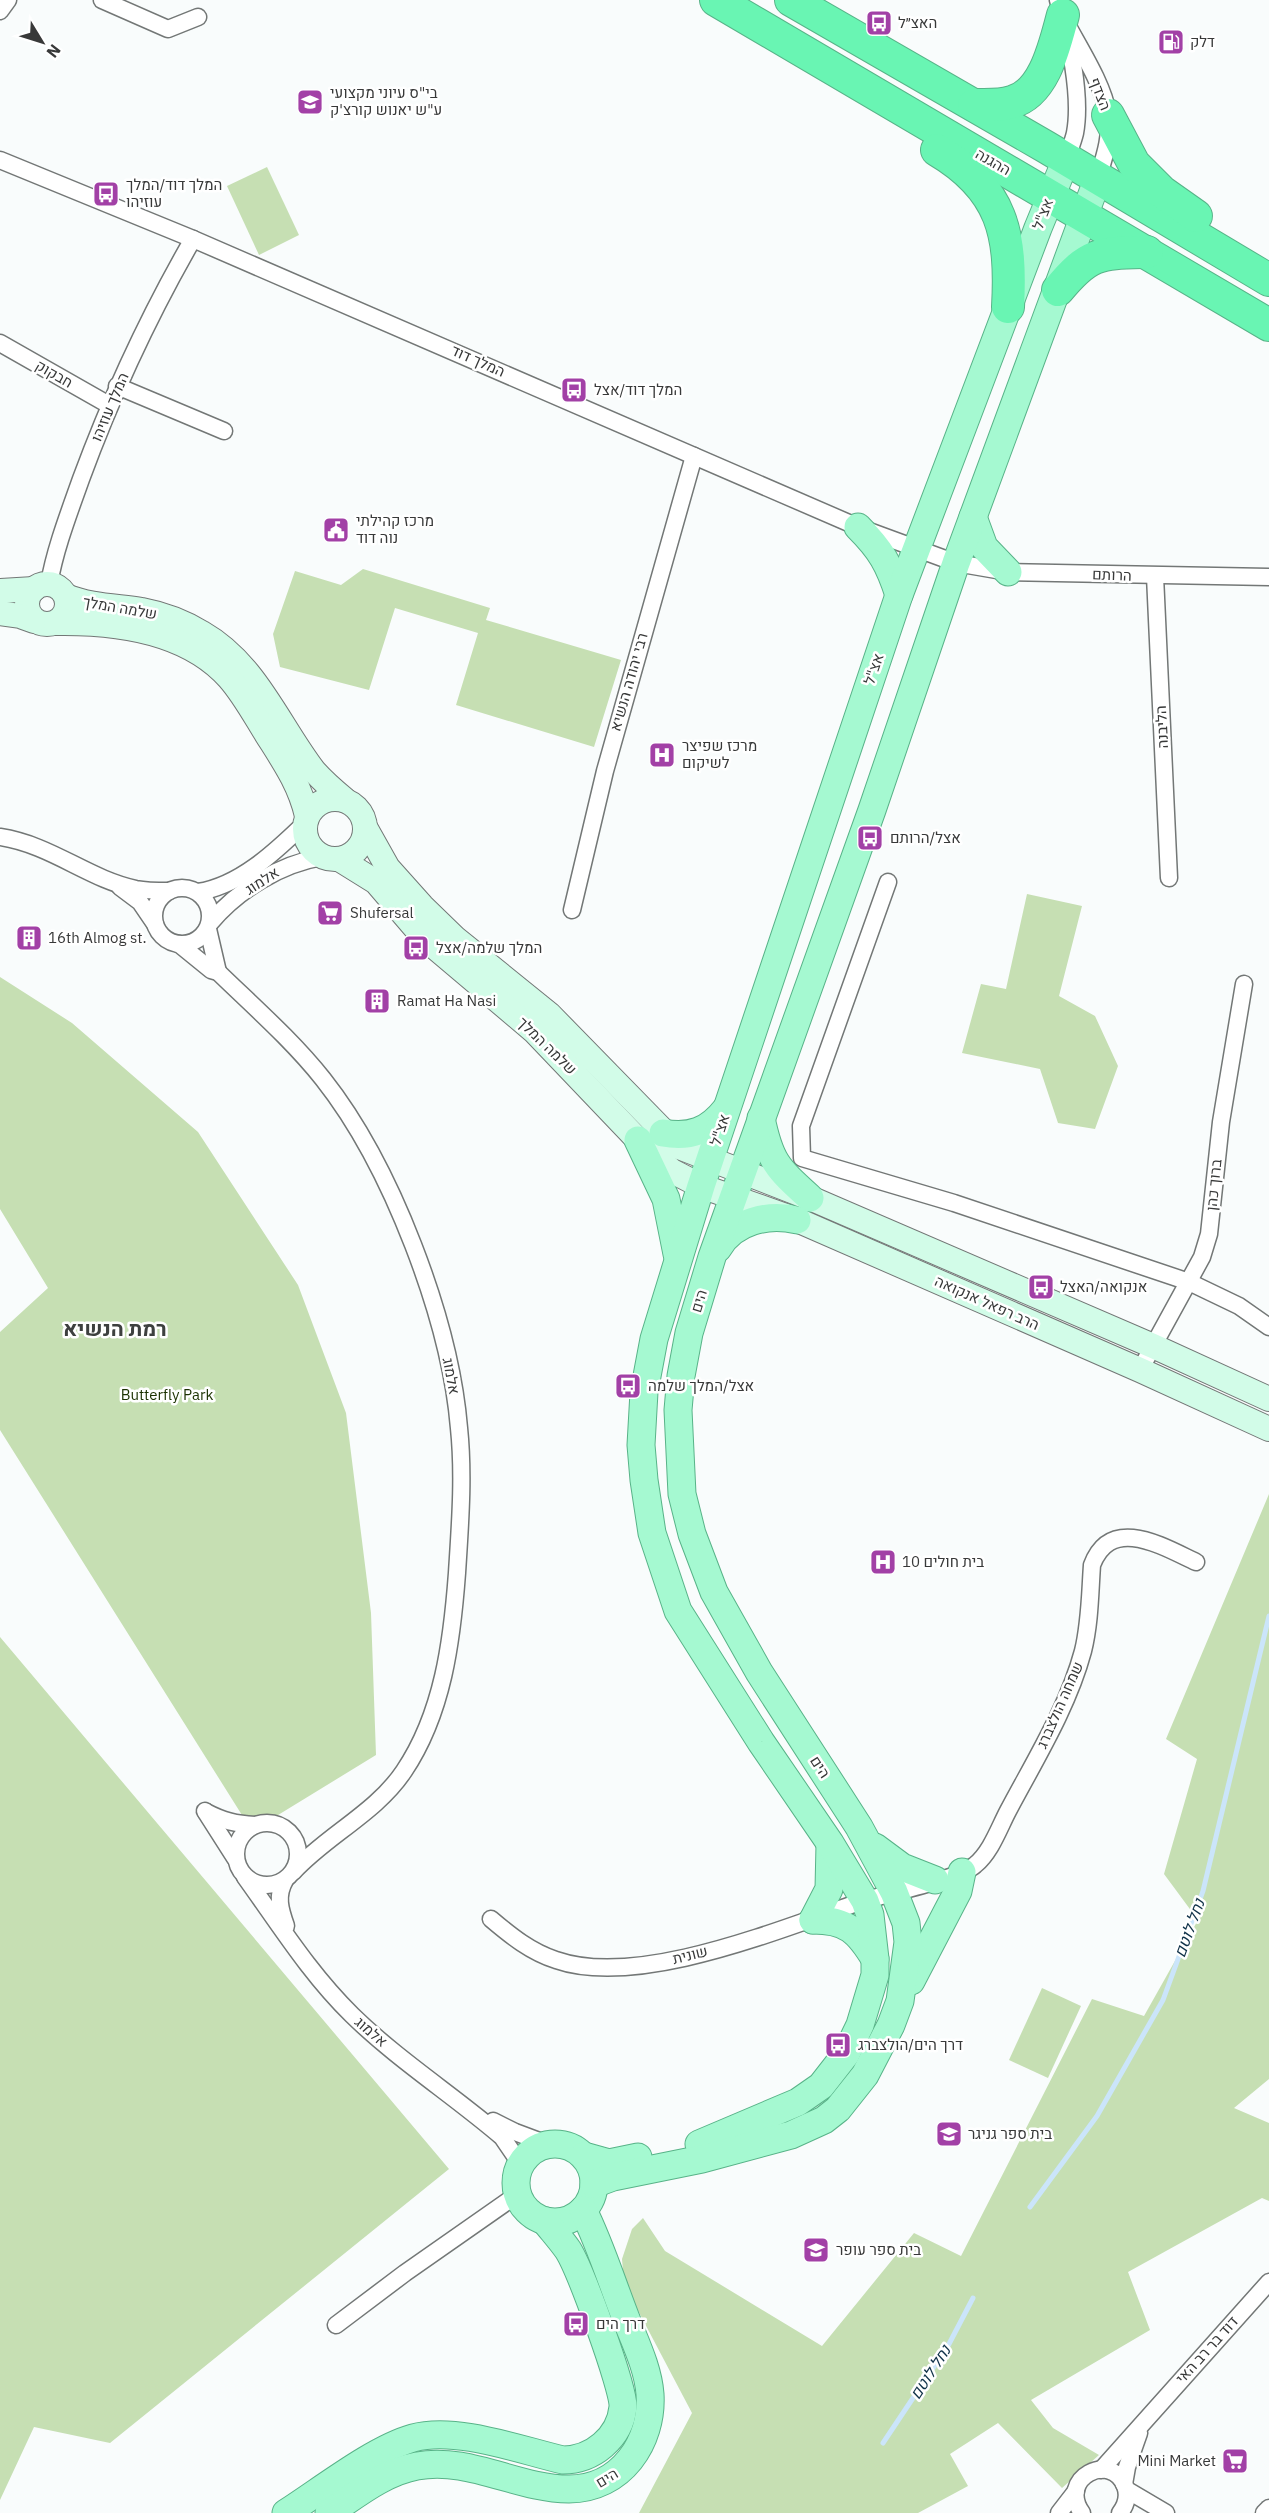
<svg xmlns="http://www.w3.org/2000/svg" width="1269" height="2513" viewBox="0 0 1269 2513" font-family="'IBM Plex Sans',Heebo,sans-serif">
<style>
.green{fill:#c6dfb3}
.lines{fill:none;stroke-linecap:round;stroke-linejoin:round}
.stream{stroke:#cbe5fa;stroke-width:5}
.street-casing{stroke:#737776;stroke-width:19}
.secondary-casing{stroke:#737776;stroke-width:26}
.primary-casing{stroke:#58b388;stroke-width:29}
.highway-casing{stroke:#58b388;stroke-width:34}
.street{stroke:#fff;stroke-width:16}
.secondary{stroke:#d2fce8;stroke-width:24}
.primary{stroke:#a5f9d1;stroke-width:27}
.highway{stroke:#69f5b3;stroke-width:32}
.labels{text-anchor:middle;stroke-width:5;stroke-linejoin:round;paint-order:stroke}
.poi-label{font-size:15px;fill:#383939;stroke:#fff;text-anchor:start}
.street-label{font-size:15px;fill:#383939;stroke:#fff}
.park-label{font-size:15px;fill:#1b3101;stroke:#fff}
.water-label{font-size:16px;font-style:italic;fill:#0f3148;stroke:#fff}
.district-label{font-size:21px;font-weight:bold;fill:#3d403f;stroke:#fff}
</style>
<rect width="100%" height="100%" fill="#f9fcfc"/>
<g class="green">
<path d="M267,167L299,235L259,255L227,186Z"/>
<path d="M363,569L490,608L486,620L621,660L594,747L456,705L478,633L395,608L369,690L280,667L273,634L295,571L341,585Z"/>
<path d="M1027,894L1082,906L1059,996L1095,1016L1118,1066L1095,1129L1058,1123L1040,1069L962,1053L981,984L1006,989Z"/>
<path d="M0,977L72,1023L198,1132L298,1285L346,1413L371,1613L376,1755L252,1831L0,1430V1332L48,1288L0,1209Z"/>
<path d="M1269,1494V2079L1234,2108L1269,2123V2201L1262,2198L1128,2272L1150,2330L1031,2400L1053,2428L1099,2455L1062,2488L998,2423L950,2454L968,2486L918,2513H639L692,2413L624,2284L622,2259L632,2229L643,2218L665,2251L822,2346L914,2233L961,2256L1092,1999L1144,2016L1198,1920L1164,1874L1197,1759L1166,1739Z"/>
<path d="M0,1637L449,2169L110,2443L34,2427L0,2500Z"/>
<path d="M1042,1988L1081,2006L1048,2078L1009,2060Z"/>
</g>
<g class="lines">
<g class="stream">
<path d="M1030,2207L1097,2116L1163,2000L1203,1891L1269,1616"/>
<path d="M883,2443L949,2344L973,2298"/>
</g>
<defs>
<g id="street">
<path d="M102,0L168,29L198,17"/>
<path d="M1058,0C1069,36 1082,96 1075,133C1073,142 1069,151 1066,160"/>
<path d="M0,11L8,0"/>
<path d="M1063,17C1078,46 1103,83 1108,114C1112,136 1104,158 1098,178"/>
<path d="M0,160L193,239L858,527L956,563L1008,572L1269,577"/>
<path d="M0,343L109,405"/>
<path d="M117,386L224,431"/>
<path d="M1155,576L1169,878"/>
<path d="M49,584C55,549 69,513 81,479C112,395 148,317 193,239"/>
<path d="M0,837C52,845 88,879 136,889C147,891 158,891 169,891"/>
<path d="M888,882L801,1126L802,1158L954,1203L1189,1282L1239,1306L1269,1327"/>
<path d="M120,887L140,902L155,924"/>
<circle cx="182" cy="916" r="28"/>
<path d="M198,892C239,886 275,852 304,824"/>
<path d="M572,910L605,771L694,456"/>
<path d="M210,923C238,890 280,864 322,857"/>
<path d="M208,929L218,972"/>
<path d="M179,944L211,970L218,972C253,1006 292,1040 323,1079C391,1165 450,1319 459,1428C464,1476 460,1525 457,1573C452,1641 443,1713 404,1771C376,1813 327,1835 293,1872"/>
<path d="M1140,1370L1202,1257L1209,1234L1221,1122L1244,984"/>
<path d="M205,1811L235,1858"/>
<path d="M206,1812C223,1821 236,1824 255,1825"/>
<circle cx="267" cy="1854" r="31"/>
<path d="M245,1877C279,1924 310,1974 352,2015C398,2060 453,2095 502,2137L515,2156L519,2168"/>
<path d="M285,1880C276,1896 280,1909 286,1926"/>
<path d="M491,1919C511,1936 531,1952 556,1960C639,1989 782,1928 863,1901C888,1893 959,1879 975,1865C991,1852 999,1828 1008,1811C1035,1760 1068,1707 1083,1651C1090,1623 1090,1593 1092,1565C1111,1515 1162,1546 1196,1562"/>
<path d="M493,2121L515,2132L547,2144"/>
<path d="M336,2325L405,2273L518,2194"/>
<path d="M1101,2470L1269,2282"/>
<path d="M1124,2484L1127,2467L1139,2433"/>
<path d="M1127,2490L1166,2513"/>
<path d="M1059,2513L1076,2491"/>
<path d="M1082,2513C1057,2478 1111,2451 1125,2486C1129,2496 1126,2505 1120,2513"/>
<path d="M1264,2513L1269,2508"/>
</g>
<g id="secondary">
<circle cx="47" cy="604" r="20"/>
<path d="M0,591L34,589"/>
<path d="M66,596C90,606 116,606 142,610C163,614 184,622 202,633C256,664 278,724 314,771C323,781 333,790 344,799"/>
<path d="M0,613L20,616L34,621"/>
<path d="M56,623C116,622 187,631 229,678C244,695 255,716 267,735C284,762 300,785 307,816"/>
<circle cx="335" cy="829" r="30"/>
<path d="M365,827L388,868L422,906L455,938L549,1014L679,1147L810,1198L1153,1346L1269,1399"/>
<path d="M339,859L376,882L424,938L534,1031L638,1140L672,1171L701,1186L797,1220L1140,1370L1269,1429"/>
</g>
<g id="primary">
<path d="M973,517L984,547L1008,572"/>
<path d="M858,527C881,550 889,564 899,595"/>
<path d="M761,1118C770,1162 777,1168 810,1198"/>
<path d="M663,1133C690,1138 709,1131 726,1109"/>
<path d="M638,1140L666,1199L677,1254"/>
<path d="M718,1248C734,1221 768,1213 797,1220"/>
<path d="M875,1847L902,1867L935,1880"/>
<path d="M813,1920L829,1889L830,1844"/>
<path d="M813,1920C847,1920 858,1931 875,1959"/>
<path d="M911,1981L958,1891L962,1872"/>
<circle cx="555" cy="2183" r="39"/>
<path d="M699,2144L798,2102L821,2086L846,2054L860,2025L875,1975V1959L870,1915L865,1901L830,1843L761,1742L678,1611L652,1533L644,1480L641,1445L644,1392L654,1339L701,1186L899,595L1038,228L1066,160"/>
<path d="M584,2156L609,2163L638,2157"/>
<path d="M594,2184L613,2177L702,2159L791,2135L824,2120L838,2109L865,2075L891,2025L900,2001L908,1942L906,1923L894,1892L859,1827L759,1672L714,1592L692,1534L682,1494L678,1410L681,1376L689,1333L712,1257L872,810L956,563L1098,178"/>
<path d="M286,2513C322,2490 374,2449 413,2438C456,2426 520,2450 563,2460C592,2460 620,2438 623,2407C624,2388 580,2269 568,2250C561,2240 552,2230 545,2221"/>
<path d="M329,2513C356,2495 384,2472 417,2466C468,2456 518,2489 569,2489C621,2489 653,2442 650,2394C648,2367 634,2340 625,2316C611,2280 600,2244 583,2210"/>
</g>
<g id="highway">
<path d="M716,0L1269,325"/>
<path d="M791,0L1046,147L1269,280"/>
<path d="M974,105C986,105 1000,106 1012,102C1045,93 1055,44 1063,15"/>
<path d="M1108,115L1134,164L1162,192L1196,216"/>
<path d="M937,150C1003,189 1012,235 1008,307"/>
<path d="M1058,290C1089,252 1100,253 1147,252"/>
</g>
</defs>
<use href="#street" class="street-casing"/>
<use href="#secondary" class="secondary-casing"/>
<use href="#primary" class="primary-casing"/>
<use href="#highway" class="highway-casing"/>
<use href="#street" class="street"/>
<use href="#secondary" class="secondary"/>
<use href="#primary" class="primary"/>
<use href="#highway" class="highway"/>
</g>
<defs>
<symbol id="bus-square" viewBox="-11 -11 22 22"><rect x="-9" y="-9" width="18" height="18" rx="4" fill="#a240a6" stroke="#fff"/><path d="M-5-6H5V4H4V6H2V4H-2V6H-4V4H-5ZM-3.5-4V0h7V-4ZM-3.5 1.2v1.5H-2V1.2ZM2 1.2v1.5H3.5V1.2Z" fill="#fff"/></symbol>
<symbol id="fuel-square" viewBox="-11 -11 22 22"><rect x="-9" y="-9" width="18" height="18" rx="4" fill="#a240a6" stroke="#fff"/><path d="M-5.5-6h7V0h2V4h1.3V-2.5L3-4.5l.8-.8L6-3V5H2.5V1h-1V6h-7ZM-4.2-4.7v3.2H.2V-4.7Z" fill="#fff"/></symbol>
<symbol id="school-square" viewBox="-11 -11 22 22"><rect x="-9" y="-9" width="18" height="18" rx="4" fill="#a240a6" stroke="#fff"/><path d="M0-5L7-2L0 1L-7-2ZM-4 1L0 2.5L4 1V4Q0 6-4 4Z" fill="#fff"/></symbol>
<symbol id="civic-square" viewBox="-11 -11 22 22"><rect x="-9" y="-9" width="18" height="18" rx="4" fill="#a240a6" stroke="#fff"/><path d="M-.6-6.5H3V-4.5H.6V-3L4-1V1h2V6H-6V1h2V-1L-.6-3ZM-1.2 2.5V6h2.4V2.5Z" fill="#fff"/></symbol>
<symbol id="hospital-square" viewBox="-11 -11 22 22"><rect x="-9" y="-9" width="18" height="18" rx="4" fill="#a240a6" stroke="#fff"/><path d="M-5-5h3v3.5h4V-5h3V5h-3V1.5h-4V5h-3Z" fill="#fff"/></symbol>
<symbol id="supermarket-square" viewBox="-11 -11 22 22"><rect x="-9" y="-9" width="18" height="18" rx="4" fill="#a240a6" stroke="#fff"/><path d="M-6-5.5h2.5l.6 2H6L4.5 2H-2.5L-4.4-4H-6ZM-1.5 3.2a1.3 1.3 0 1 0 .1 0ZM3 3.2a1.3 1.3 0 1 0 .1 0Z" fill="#fff"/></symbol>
<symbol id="building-square" viewBox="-11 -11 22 22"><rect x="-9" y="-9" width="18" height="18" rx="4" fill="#a240a6" stroke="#fff"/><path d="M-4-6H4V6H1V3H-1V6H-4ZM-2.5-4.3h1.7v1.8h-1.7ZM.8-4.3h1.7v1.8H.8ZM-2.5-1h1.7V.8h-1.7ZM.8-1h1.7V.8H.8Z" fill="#fff"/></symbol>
</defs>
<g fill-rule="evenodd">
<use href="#bus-square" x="864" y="8" width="30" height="30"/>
<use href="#fuel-square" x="1156" y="27" width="30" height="30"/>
<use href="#school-square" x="295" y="87" width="30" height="30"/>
<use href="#bus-square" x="91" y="179" width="30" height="30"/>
<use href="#bus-square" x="559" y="375" width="30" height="30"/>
<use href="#civic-square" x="321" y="515" width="30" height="30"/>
<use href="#hospital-square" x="647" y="740" width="30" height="30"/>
<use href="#bus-square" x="855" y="823" width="30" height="30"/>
<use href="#supermarket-square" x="315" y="898" width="30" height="30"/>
<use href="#building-square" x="14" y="923" width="30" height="30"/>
<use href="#bus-square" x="401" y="933" width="30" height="30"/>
<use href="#building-square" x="362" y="986" width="30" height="30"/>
<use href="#bus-square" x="1026" y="1272" width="30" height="30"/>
<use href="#bus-square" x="613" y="1371" width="30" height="30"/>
<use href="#hospital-square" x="868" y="1547" width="30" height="30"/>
<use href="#bus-square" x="823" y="2030" width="30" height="30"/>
<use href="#school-square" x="934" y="2119" width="30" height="30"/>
<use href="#school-square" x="801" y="2235" width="30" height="30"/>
<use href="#bus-square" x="561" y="2309" width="30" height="30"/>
<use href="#supermarket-square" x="1220" y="2446" width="30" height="30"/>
</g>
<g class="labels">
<g class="poi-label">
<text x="898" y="28">האצ״ל</text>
<text x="1190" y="47">דלק</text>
<text x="330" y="98">בי"ס עיוני מקצועי<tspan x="330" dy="17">ע"ש יאנוש קורצ'ק</tspan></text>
<text x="126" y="190">המלך דוד/המלך<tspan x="126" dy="17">עוזיהו</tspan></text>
<text x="594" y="395">המלך דוד/אצל</text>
<text x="356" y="526">מרכז קהילתי<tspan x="356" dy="17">נוה דוד</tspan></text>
<text x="682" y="751">מרכז שפיצר<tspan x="682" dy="17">לשיקום</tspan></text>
<text x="890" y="843">אצל/הרותם</text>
<text x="350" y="918">Shufersal</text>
<text x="48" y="943">16th Almog st.</text>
<text x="436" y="953">המלך שלמה/אצל</text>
<text x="397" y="1006">Ramat Ha Nasi</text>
<text x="1060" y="1292">אנקואה/האצל</text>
<text x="648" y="1391">אצל/המלך שלמה</text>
<text x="902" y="1567">בית חולים 10</text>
<text x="858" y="2050">דרך הים/הולצברג</text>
<text x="968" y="2139">בית ספר גניגר</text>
<text x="836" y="2255">בית ספר עופר</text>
<text x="596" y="2329">דרך הים</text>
<text x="1216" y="2466" text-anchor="end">Mini Market</text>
</g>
<g class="street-label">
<text transform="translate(1100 94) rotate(69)" y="5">הצדף</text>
<text transform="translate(993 162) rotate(30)" y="5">ההגנה</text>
<text transform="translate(1043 214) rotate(-69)" y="5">אצ"ל</text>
<text transform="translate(478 361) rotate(24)" y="5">המלך דוד</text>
<text transform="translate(54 374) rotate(30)" y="5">חבקוק</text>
<text transform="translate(110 407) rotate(-67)" y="5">המלך עוזיהו</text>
<text transform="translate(1112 575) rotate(2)" y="5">הרותם</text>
<text transform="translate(120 608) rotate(10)" y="5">שלמה המלך</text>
<text transform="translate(874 669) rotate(-71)" y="5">אצ"ל</text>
<text transform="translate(629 682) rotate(-74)" y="5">רבי יהודה הנשיא</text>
<text transform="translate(1162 727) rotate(-93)" y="5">הליבנה</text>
<text transform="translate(262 881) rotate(-33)" y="5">אלמוג</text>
<text transform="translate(547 1046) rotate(44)" y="5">שלמה המלך</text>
<text transform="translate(720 1130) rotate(-72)" y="5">אצ"ל</text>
<text transform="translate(1214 1185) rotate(-84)" y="5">ברוך כהן</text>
<text transform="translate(699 1301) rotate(-73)" y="5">הים</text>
<text transform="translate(987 1303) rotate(24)" y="5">הרב רפאל אנקואה</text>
<text transform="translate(451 1376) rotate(79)" y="5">אלמוג</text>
<text transform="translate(1060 1705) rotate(-66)" y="5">שמחה הולצברג</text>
<text transform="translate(820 1767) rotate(57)" y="5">הים</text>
<text transform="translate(690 1955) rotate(-14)" y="5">שונית</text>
<text transform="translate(371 2032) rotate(41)" y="5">אלמוג</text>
<text transform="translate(1207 2350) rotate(-48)" y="5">דוד בר רב האי</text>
<text transform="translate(607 2478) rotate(-31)" y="5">הים</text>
</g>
<g class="park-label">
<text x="167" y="1400">Butterfly Park</text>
</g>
<g class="water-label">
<text transform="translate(1189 1928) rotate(-70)" y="6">נחל לוטם</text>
<text transform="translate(930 2372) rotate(-57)" y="6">נחל לוטם</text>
</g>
<g class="district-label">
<text x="115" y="1336">רמת הנשיא</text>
</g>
</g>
<g transform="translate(42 42) rotate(128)" stroke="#ffffff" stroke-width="4.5" paint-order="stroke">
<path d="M0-4.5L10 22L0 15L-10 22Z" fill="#383939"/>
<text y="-9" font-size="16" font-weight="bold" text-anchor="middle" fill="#383939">N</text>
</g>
</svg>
